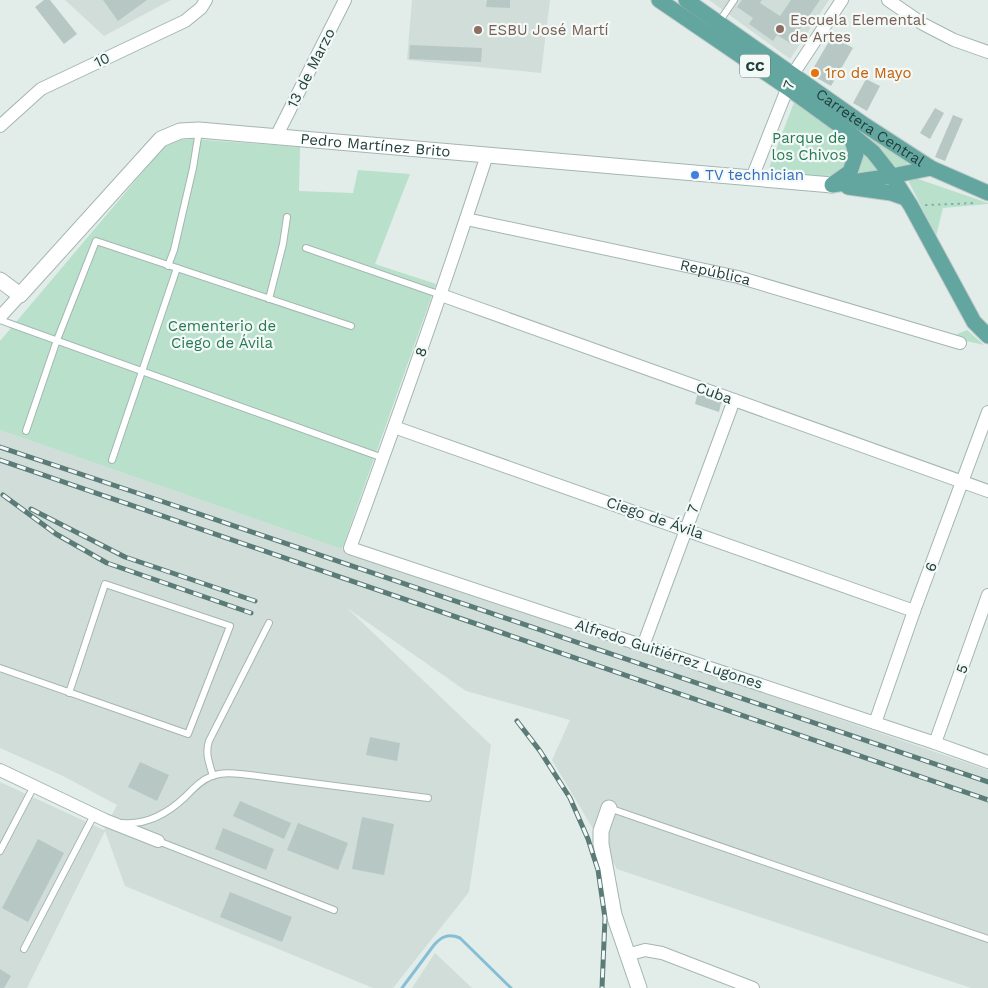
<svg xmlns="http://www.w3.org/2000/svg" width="988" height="988" viewBox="0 0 988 988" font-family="'Work Sans',sans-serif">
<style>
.built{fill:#d0ddd9}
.green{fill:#b9e0ca}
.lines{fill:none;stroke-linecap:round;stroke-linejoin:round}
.stream{stroke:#86bed6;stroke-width:3}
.building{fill:#b7c8c4}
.service-casing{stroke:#a4b6b2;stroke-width:8}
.minor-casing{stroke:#a4b6b2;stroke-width:14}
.tertiary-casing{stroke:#a4b6b2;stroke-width:17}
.primary-casing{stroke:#c1cac8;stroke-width:17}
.path{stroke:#80b3ab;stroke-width:2;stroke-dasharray:2.5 4;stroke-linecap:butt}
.service{stroke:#fff;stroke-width:6}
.minor{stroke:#fff;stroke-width:12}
.tertiary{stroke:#fff;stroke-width:15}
.primary{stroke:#63a69f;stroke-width:15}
.rail-casing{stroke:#5b7b78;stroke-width:5}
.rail{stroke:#f3f9f7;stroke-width:3;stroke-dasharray:9;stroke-linecap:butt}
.education-dot{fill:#8d6e63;stroke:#f3f9f7;stroke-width:2}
.food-dot{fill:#e8710a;stroke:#f3f9f7;stroke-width:2}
.shop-dot{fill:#3f7fe0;stroke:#f3f9f7;stroke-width:2}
.labels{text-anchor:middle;stroke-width:4.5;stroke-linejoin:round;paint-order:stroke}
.shield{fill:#f3f9f7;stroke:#607874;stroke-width:1}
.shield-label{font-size:14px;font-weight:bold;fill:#21403c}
.education-label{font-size:15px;fill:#785e54;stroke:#f3f9f7;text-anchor:start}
.street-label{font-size:15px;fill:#21403c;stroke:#f3f9f7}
.food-label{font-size:15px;fill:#c56008;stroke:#f3f9f7;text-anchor:start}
.park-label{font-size:15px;fill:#287a54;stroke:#f3f9f7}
.shop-label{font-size:15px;fill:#366cbe;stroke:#f3f9f7;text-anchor:start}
</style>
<rect width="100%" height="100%" fill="#e2edea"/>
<g class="built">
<path d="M65,0H171L104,36Z"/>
<path d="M412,0H550L541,73L407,60Z"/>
<path d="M709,0H829L790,59Z"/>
<path d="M0,430L342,549L988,770V988H971L617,869L552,760L570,720L466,691L347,608L491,745L469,892L393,988H373L125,886L105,831L27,988H0V782L104,830L117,805L63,776L0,748Z"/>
<path d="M435,953L472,988H412Z"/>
</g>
<g class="green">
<path d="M795,100C810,111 843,130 849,147C850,152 849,158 850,163L837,174L823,177L772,174L769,172L770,165Z"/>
<path d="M861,131L907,162L908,165V166L897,167L894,165L883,153Z"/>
<path d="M193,139L300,147L299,191L353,193L358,170L410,174L375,264L436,284L342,549L0,430V341L163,148L178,140Z"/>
<path d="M860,148L879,171L857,175C862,165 863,158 860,148Z"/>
<path d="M909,179H918L924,181L988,203V204L943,208L936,236L909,182Z"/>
<path d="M967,330L984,345L962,340L955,335Z"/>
</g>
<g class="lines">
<path class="stream" d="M402,988L434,945C441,937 448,933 460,938L511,988"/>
</g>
<g class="building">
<path d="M44,0H50L77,34L64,44L35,7Z"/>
<path d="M103,0H147L118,21Z"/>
<path d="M487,0H510V8L486,7Z"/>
<path d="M742,0H762L760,3L780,16L791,0H820L790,43L777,35L773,41L749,24L753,18L737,7Z"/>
<path d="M832,36L853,48L831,86L810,74Z"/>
<path d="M410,45L482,48L481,62L409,59Z"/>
<path d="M866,79L880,86L867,111L853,103Z"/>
<path d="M935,108L944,113L930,139L920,133Z"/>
<path d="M953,115L963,119L945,161L935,157Z"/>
<path d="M698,392L722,400L719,412L695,404Z"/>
<path d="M370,737L400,743L397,761L366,755Z"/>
<path d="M140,762L169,775L157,801L128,787Z"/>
<path d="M240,801L291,823L284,839L233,816Z"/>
<path d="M362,817L394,824L384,875L352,869Z"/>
<path d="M298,823L348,843L338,870L287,850Z"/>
<path d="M223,828L274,849L266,870L215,849Z"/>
<path d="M38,839L64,853L28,922L2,908Z"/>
<path d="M230,892L292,917L282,942L220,917Z"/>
<path d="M0,969L11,976L4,988H0Z"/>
</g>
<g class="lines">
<defs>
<g id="service">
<path d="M719,22L734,0"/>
<path d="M306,248L441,295"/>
<path d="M168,266L174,250L193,168L199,131"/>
<path d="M269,299L283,244L287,217"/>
<path d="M0,320L383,458"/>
<path d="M26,431L57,340L96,241L351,326"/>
<path d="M112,460L177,268"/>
<path d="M0,668L188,734L230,626L105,584L69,693"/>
<path d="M213,776C209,763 205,753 209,741L269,623"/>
<path d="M609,808L988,939"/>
<path d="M123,823C147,825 168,813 185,797C193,789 201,780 212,776C224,771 238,774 250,775L428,798"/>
<path d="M158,841L334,910"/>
<path d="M0,851L34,786"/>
<path d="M24,949L94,815"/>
</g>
<g id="minor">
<path d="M888,0L923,24L954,40L988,52"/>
<path d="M0,126L41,89L185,21L201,8L206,0"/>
<path d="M276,137L345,0"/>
<path d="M487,155C444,287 398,418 350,548L935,743L988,762"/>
<path d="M752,178L793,74L842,0"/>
<path id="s1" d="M466,219L738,277L960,343"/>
<path d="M441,295L988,491"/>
<path d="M0,317L20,295"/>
<path d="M394,427L914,611"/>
<path d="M643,646L734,400"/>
<path d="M875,723L914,611L988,412"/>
<path d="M935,743L988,595"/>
<path d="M0,770L105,820L158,841"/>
<path d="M627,955L645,950L662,953L753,988"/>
</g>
<g id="tertiary">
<path id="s2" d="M0,280L20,295L161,139L180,131L199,130L832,185"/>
<path d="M609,808L601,831V844L614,915L639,988"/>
</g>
<g id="primary">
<path d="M659,0L788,88L850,133L873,152L892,176L911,206L974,322L988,336"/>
<path id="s3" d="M686,0L863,124L931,168L988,193"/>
<path d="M833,184L850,172L856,154L850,133"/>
<path d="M832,185L892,176L931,168"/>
<path d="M848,187L891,193L905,198"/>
</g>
</defs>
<use href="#service" class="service-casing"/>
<use href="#minor" class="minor-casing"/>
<use href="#tertiary" class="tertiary-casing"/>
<use href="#primary" class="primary-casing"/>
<path class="path" d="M925,205L976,203"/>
<use href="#service" class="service"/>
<use href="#minor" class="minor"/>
<use href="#tertiary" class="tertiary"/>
<use href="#primary" class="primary"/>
<defs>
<g id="rail">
<path d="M0,447L158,500L988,782"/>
<path d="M0,460L988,800"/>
<path d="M3,495L56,534L107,563L251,613"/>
<path d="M31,509L125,557L255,601"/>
<path d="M517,721L540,751L570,798L588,839L598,870L605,918L602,988"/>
</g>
</defs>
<use href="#rail" class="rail-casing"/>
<use href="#rail" class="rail"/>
</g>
<g class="education-dot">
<circle cx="780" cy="29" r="5"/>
<circle cx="478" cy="30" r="5"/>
</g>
<circle class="food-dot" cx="815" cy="73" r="5"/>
<circle class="shop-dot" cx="695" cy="175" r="5"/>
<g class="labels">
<rect class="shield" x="740" y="54.5" width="30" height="23" rx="4"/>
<g class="shield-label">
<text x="755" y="71">CC</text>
</g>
<g class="education-label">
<text x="790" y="25">Escuela Elemental<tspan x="790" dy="17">de Artes</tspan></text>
<text x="488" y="35">ESBU José Martí</text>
</g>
<g class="street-label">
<text transform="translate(102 60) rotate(-25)" y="5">10</text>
<text transform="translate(311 68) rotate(-63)" y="5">13 de Marzo</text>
<text transform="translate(789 85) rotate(-70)" y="5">7</text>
<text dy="5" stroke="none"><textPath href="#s3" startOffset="224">Carretera Central</textPath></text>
<text dy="5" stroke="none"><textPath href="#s2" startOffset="452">Pedro Martínez Brito</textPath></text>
<text dy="5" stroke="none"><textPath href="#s1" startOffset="255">República</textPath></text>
<text transform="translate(421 352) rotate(-71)" y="5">8</text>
<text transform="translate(714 393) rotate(20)" y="5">Cuba</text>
<text transform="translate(693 509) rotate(-70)" y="5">7</text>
<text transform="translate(655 518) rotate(19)" y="5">Ciego de Ávila</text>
<text transform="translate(931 567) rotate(-69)" y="5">6</text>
<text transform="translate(669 654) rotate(18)" y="5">Alfredo Guitiérrez Lugones</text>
<text transform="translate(962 669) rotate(-70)" y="5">5</text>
</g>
<g class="food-label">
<text x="825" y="78">1ro de Mayo</text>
</g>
<g class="park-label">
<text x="809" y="143">Parque de<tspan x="809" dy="17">los Chivos</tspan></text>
<text x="222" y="331">Cementerio de<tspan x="222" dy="17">Ciego de Ávila</tspan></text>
</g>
<g class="shop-label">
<text x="705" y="180">TV technician</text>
</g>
</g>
</svg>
